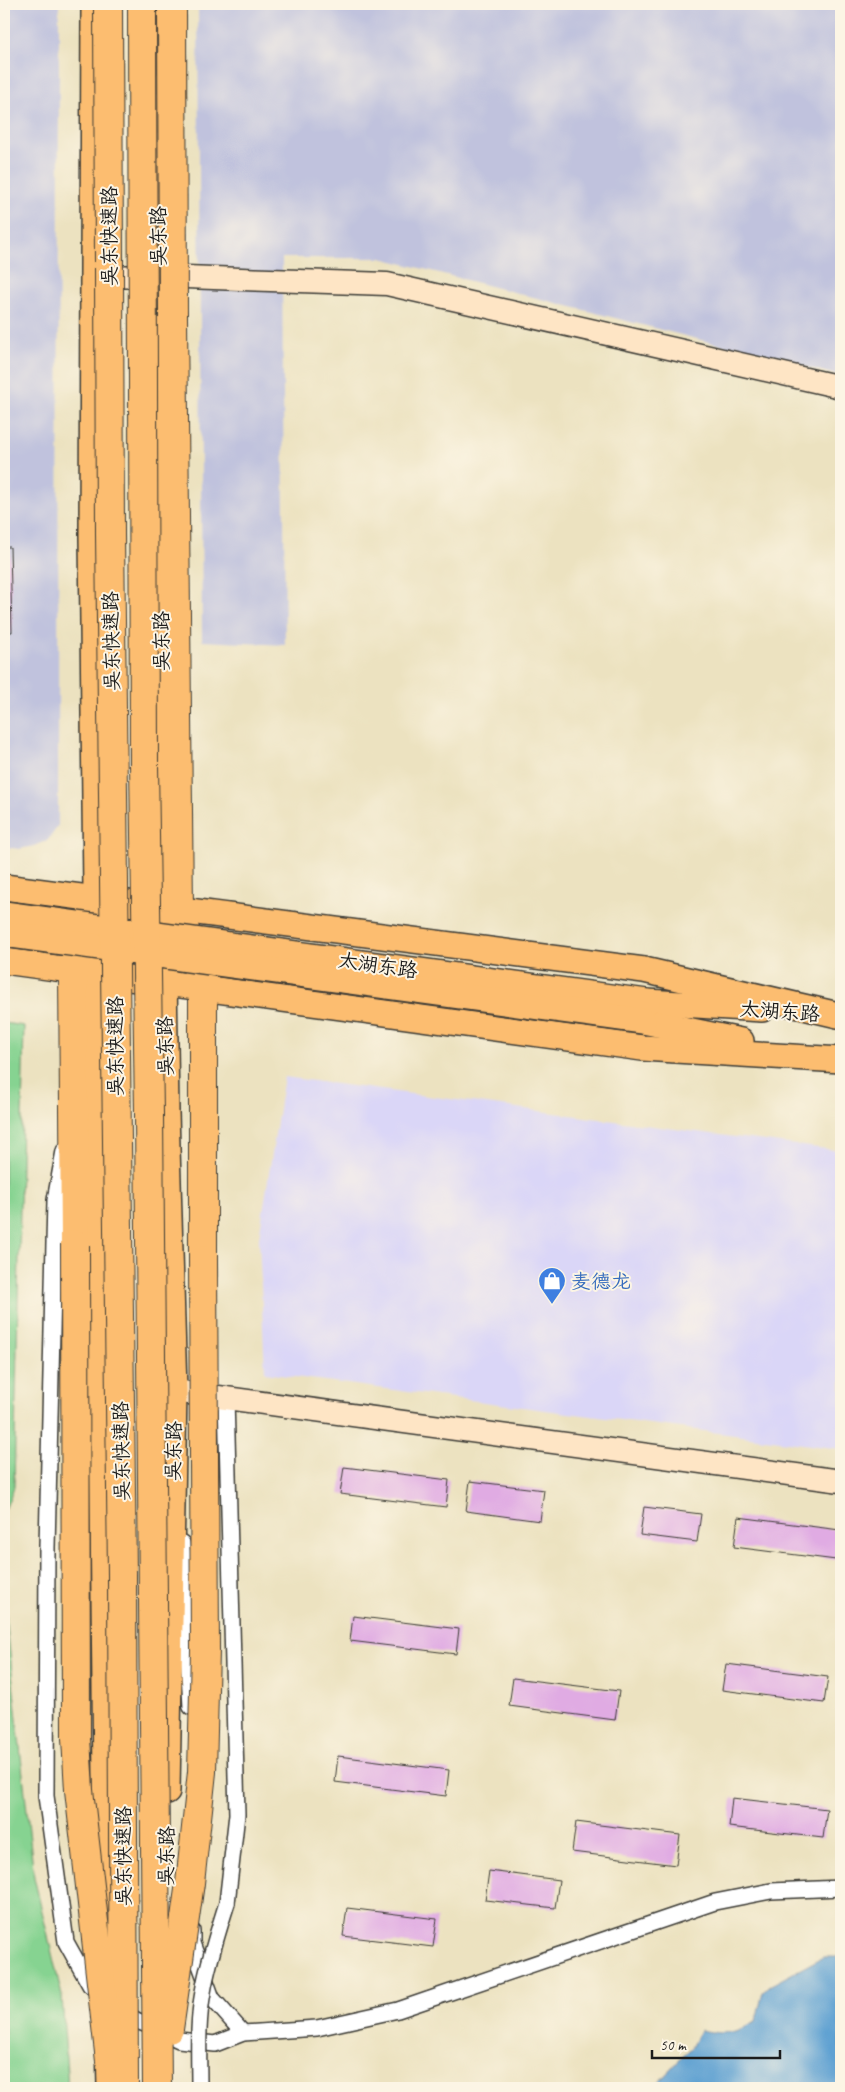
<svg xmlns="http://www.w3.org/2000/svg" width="845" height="2092" viewBox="0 0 845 2092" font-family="Caveat,'LXGW WenKai TC',sans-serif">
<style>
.built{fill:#dad6f7}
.industrial{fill:#c0c2dd}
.green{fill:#86d391;stroke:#517856}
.water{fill:#5fa1d2;stroke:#3e5e77}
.building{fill:#e0abe3}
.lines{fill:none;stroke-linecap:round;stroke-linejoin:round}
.street-casing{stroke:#3b3a35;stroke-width:18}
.secondary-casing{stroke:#3b3a35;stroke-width:25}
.primary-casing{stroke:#3b3a35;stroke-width:28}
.highway-casing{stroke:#3b3a35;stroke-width:30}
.street{stroke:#fff;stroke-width:15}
.secondary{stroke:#fee5c5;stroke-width:22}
.primary{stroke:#fcbd6f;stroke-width:25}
.highway{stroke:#fcbd6f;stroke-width:28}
.street-bridge-casing{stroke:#3b3a35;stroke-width:18;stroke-linecap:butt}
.primary-bridge-casing{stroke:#3b3a35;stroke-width:28;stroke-linecap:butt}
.highway-bridge-casing{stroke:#3b3a35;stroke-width:30;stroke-linecap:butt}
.street-bridge{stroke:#fff;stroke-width:15}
.primary-bridge{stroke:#fcbd6f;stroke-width:25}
.highway-bridge{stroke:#fcbd6f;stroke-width:28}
.labels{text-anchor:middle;stroke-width:4;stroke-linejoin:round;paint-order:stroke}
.street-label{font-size:20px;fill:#1c1c1c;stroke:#fcf5e5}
.shop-label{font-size:20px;fill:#366cbe;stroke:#fcf5e5;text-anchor:start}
</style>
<rect width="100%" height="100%" fill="#fcf5e5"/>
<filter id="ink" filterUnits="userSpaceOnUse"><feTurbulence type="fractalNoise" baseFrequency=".02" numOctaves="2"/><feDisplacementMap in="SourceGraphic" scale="10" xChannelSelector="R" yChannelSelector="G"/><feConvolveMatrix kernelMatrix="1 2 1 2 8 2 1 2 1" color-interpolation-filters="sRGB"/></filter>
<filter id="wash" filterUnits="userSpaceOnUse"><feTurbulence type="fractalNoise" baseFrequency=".0096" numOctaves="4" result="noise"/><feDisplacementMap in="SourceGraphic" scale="20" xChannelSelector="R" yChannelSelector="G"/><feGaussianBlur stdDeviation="1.12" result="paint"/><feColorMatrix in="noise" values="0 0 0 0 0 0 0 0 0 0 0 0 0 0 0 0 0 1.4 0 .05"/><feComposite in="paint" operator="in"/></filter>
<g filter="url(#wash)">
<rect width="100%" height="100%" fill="#ece2c0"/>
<path class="built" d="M284,1077L841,1151V1449L265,1373L259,1238Z"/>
<g class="industrial">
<path d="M4,4H59L58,826L48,840L34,846L19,849L4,847Z"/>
<path d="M198,4H841V376L381,258H282L285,645L202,641Z"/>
</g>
<g class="green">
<path d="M4,1023L24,1026L14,1487L4,1512Z"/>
<path d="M4,1598L34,1877L62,1996L68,2088H4Z"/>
</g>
<path class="water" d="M823,1957H841V2088H653L691,2048L700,2030C728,2035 732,2034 756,2021L763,1992L769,1986Z"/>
<g id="blocks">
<g class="building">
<path d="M4,547H10L12,632H4Z"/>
<path d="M344,1467L449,1480L446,1507L340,1494Z"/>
<path d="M470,1481L544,1490L540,1521L466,1511Z"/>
<path d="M644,1507L701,1514L697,1542L640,1535Z"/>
<path d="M738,1517L840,1530L836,1560L734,1547Z"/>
<path d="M353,1616L459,1629L456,1654L350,1641Z"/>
<path d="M726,1664L828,1677L824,1703L722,1690Z"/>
<path d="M513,1678L619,1691L615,1720L509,1706Z"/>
<path d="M338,1756L449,1770L446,1796L335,1782Z"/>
<path d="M732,1798L827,1809L823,1838L729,1827Z"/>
<path d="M576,1822L680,1835L676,1865L572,1852Z"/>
<path d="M489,1871L559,1880L555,1908L485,1900Z"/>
<path d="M347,1908L437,1919L433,1947L343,1936Z"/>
</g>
</g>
</g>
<g filter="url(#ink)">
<use href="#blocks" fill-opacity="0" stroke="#3b3a35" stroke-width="1"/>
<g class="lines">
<defs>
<g id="street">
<path d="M64,1151L55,1200L47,1547L46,1796L66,1942L90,1985L101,1994"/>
<path d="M226,1398L237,1814L227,1903"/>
<path d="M182,1543L191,1707"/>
<path d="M192,1930V1943L212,1998L243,2033"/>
<path d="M121,2009L136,2020L179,2040L215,2044L243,2033L317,2028L398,2010L715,1902L771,1891L841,1888"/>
</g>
<g id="secondary">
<path d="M94,277L158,276L387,284L841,387"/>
<path d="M174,1391L841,1481"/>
</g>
<g id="primary">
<path d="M94,4L92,536L108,1952"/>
<path d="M158,4L161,765L166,1112L174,1391L167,1791"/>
<path d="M4,887L644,970L838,1015"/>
<path d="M4,961L642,1048L841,1060"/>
<path d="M647,1002L762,1009"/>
<path d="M643,1021L741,1041"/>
</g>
<g id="highway">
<path d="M173,318L179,910L203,988V1260"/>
<path d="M75,1244L73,970L96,899"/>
</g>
</defs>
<use href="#street" class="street-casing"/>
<use href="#secondary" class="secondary-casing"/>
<use href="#primary" class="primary-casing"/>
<use href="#highway" class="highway-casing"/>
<use href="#street" class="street"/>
<use href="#secondary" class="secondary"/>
<use href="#primary" class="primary"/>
<use href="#highway" class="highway"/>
<defs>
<path id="street-bridge" d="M199,2088C199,2056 197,2024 203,1992C208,1962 218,1932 227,1903"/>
<g id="primary-bridge">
<path d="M4,914L647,1002"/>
<path d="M4,934L643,1021"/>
<path d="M109,2039L110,2088"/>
</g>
<g id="highway-bridge">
<path d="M108,4L110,534L122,1575L124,2088"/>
<path d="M142,4L144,764L149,1114L157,2088"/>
<path d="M172,4L173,318"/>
<path d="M75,1244L76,1738L79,1790L110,2061"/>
<path d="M169,2029L190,1883L202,1772L205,1650L203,1260"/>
</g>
</defs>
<use href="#street-bridge" class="street-bridge-casing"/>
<use href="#primary-bridge" class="primary-bridge-casing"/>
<use href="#highway-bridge" class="highway-bridge-casing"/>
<use href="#street-bridge" class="street-bridge"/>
<use href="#primary-bridge" class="primary-bridge"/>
<use href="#highway-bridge" class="highway-bridge"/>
</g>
</g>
<defs>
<symbol id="shop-pin" viewBox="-11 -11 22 30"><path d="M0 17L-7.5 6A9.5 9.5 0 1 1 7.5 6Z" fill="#3f7fe0" stroke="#fcf5e5"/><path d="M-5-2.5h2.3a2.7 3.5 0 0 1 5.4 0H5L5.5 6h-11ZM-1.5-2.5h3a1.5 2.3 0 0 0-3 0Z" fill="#fff"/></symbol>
</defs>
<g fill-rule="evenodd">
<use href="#shop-pin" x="536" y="1265" width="32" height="43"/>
</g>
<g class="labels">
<g class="street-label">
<text transform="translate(109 236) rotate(-90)" y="7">吴东快速路</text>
<text transform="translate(158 236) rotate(-90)" y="7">吴东路</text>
<text transform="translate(111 641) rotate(-91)" y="7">吴东快速路</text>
<text transform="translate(161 641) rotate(-90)" y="7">吴东路</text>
<text transform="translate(378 965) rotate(8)" y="7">太湖东路</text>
<text transform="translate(780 1011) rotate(4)" y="7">太湖东路</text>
<text transform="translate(115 1046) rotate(-90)" y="7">吴东快速路</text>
<text transform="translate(165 1046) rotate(-91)" y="7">吴东路</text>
<text transform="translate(121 1451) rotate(-91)" y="7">吴东快速路</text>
<text transform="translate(173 1451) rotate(-89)" y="7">吴东路</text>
<text transform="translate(123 1856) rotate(-90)" y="7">吴东快速路</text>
<text transform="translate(166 1856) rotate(-89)" y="7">吴东路</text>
</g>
<g class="shop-label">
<text x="571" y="1288">麦德龙</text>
</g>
</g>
<rect width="845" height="2092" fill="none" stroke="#fcf5e5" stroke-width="20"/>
<path d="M652 2050v8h128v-8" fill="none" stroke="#1c1c1c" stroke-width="2.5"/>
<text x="660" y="2050" font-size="15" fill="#1c1c1c" stroke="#fcf5e5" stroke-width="4" paint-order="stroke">50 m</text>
</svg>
